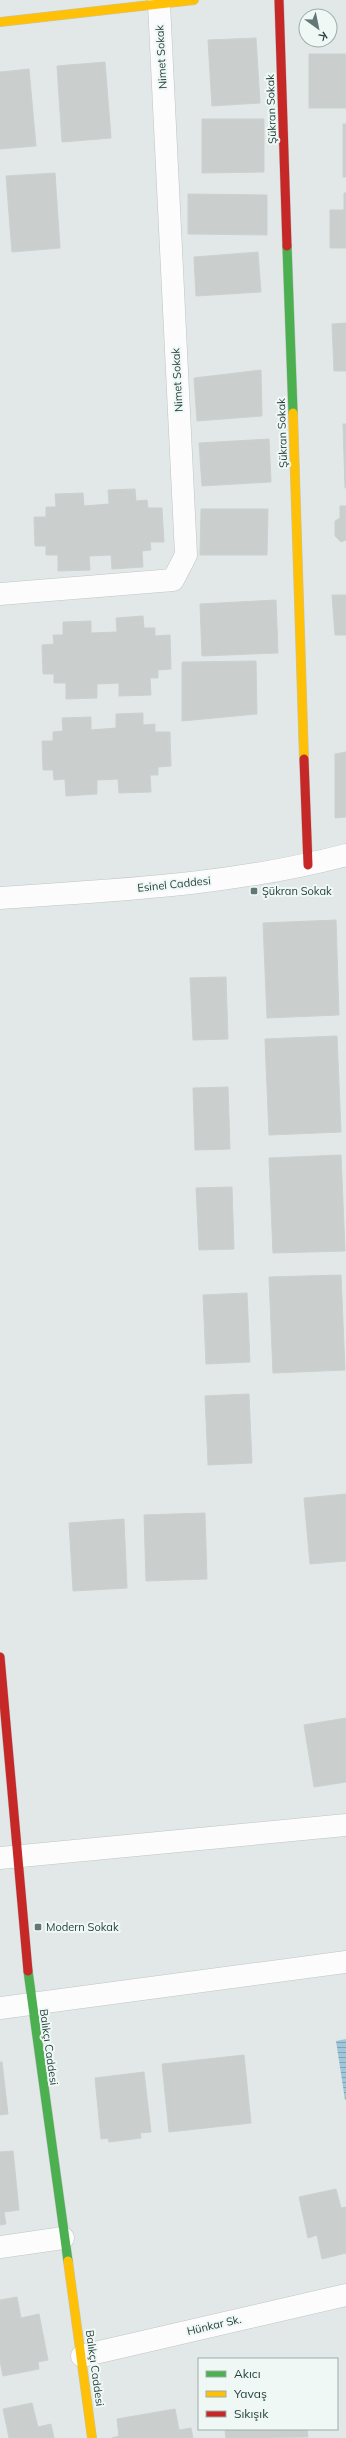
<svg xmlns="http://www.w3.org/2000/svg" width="346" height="2438" viewBox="0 0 346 2438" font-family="Mulish,sans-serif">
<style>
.water{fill:url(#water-rules)}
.building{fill:#cacfce;stroke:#cbd1d0}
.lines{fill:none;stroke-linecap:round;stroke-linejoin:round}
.street-casing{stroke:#bfc5c4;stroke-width:23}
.fast-casing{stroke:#bec6c4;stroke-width:10}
.slow-casing{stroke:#bec6c4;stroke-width:10}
.jam-casing{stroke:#bec6c4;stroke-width:10}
.street{stroke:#fbfcfb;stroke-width:22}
.fast{stroke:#4caf50;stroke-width:9}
.slow{stroke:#ffc107;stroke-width:9}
.jam{stroke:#c62828;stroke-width:9}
.poi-dot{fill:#637876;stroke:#f0f8f5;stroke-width:1.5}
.labels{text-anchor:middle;stroke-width:4;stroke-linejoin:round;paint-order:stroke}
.street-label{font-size:11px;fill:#1f3c39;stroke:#f0f8f5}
.poi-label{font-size:11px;fill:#1f3c39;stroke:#f0f8f5;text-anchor:start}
</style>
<defs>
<pattern id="water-rules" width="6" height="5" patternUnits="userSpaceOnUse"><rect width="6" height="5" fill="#a0c7d9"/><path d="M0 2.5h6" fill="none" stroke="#82a3b1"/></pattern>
</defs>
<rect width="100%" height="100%" fill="#e2e8e7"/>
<path class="water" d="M346,2039V2100H345L336,2041Z"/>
<g class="building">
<path d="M256,38L260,103L212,106L208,40Z"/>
<rect x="309" y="54" width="37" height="54"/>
<path d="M105,62L111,138L62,142L57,66Z"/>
<path d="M29,69L36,146L0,149V72Z"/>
<path d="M202,119H264V172L202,173Z"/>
<rect x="343" y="124" width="3" height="53"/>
<path d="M55,173L60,248L12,252L6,176Z"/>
<path d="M344,193H346V248H330V210H344Z"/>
<path d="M188,194L267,195V235L188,234Z"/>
<path d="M258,252L261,292L196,296L194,257Z"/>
<path d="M346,323V371H334L332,324Z"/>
<path d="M261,370L262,416L197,421L194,378Z"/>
<path d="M343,424H346V488H345Z"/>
<path d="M269,439L271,482L202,486L199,443Z"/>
<path d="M135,489L136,501L147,500L148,508H162L164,542H150L151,550L142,551L143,567L112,569L111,555L89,556L90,570L58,571V555H46V546H35L34,517H46V507H56L55,494L83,493L84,506L109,504L108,490Z"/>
<path d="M340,506H346V540L341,542L335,536V521L340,518Z"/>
<path d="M201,509H268L267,555H200Z"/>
<path d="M332,595H346V635H335Z"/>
<path d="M276,600L278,653L202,656L200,604Z"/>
<path d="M143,616L144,628H155V636L170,635L171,669L158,670V678H150L151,695L119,696V683L97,684V698L66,699V683H54V674H43L42,645L54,644L53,635H63V622L91,621V633L117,632L116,618Z"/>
<path d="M256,661L257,714L182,721V662Z"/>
<path d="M143,713V725L155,724V732H170L171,766L158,767V775H150L151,792L119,793L118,779L97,780V794L66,796L65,779L54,780L53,770H43L42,741H53V732L63,731L62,718L91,717V730L116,728V714Z"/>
<path d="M346,752V817L335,818V754Z"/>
<path d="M336,920L339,1015L267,1018L263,923Z"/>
<path d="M226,977L228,1039L193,1040L190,978Z"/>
<path d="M337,1036L341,1132L269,1135L265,1039Z"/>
<path d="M228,1087L230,1149L195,1150L193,1088Z"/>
<path d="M341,1155L345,1251L273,1253L269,1158Z"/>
<path d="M232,1187L234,1249L199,1250L196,1188Z"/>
<path d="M341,1275L345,1370L273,1373L269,1277Z"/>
<path d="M247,1293L250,1362L206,1364L203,1295Z"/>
<path d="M249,1394L252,1463L208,1465L205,1396Z"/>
<path d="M346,1494V1561L310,1564L304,1498Z"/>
<path d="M205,1513L207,1579L146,1581L144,1515Z"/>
<path d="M124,1519L127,1588L73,1591L69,1523Z"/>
<path d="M346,1718V1782L314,1787L304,1725Z"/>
<path d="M244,2055L251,2123L169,2132L162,2064Z"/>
<path d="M0,2062H2L8,2114L0,2115Z"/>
<path d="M144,2072L151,2132L140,2133L141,2138L109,2142L108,2138L101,2139L95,2078Z"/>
<path d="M13,2151L19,2210L4,2212L6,2224L0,2225V2152Z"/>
<path d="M336,2189L341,2208L346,2207V2253L322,2259L317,2235L308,2238L299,2197Z"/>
<path d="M17,2297L21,2318L39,2314L48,2360L38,2362L39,2369L3,2376L0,2361V2300Z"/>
<path d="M32,2403L38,2427L51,2424L54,2438H9L3,2409Z"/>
<path d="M175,2409L179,2430L191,2428L193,2438H112L119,2436L117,2419Z"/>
<path d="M231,2429H307L308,2437L226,2438L225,2431Z"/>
</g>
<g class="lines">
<defs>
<g id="street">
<path d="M0,594L173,580L186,555L159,4"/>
<path d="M0,898C116,890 233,885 346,855"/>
<path d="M0,1858L346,1825"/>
<path d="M0,2008L346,1962"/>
<path d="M0,2247L63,2238"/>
<path d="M82,2356L346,2295"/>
</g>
<g id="fast">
<path d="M287,246L293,413"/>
<path d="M28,1971L68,2261"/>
</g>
<g id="slow">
<path d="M0,22L194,0"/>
<path d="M293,413L304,759"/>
<path d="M68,2261L92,2438"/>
</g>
<g id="jam">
<path d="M279,0L287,246"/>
<path d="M304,759L308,865"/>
<path d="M0,1657L28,1971"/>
</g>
</defs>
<use href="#street" class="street-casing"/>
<use href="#fast" class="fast-casing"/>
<use href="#slow" class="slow-casing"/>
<use href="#jam" class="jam-casing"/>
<use href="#street" class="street"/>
<use href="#fast" class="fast"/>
<use href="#slow" class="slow"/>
<use href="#jam" class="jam"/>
</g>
<g class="poi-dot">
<rect x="250" y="887" width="8" height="8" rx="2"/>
<rect x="34" y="1923" width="8" height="8" rx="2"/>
</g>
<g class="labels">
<g class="street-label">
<text transform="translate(161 57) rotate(-93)" y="4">Nimet Sokak</text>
<text transform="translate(271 109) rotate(-92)" y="4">Şükran Sokak</text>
<text transform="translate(177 380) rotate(-93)" y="4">Nimet Sokak</text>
<text transform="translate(282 433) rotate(-92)" y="4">Şükran Sokak</text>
<text transform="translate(174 884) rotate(-6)" y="4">Esinel Caddesi</text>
<text transform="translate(49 2047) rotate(82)" y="4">Balıkçı Caddesi</text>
<text transform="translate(214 2325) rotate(-13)" y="4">Hünkar Sk.</text>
<text transform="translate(95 2368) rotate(82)" y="4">Balıkçı Caddesi</text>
</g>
<g class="poi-label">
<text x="262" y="895">Şükran Sokak</text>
<text x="46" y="1931">Modern Sokak</text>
</g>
</g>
<rect x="198" y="2358" width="140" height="72" fill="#f0f8f5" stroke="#9cadaa"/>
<rect x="206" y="2371" width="20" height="6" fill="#4caf50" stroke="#9cadaa"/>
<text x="234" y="2378" font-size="12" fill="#1f3c39">Akıcı</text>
<rect x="206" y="2391" width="20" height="6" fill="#ffc107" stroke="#9cadaa"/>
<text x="234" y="2398" font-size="12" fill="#1f3c39">Yavaş</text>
<rect x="206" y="2411" width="20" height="6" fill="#c62828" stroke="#9cadaa"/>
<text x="234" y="2418" font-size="12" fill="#1f3c39">Sıkışık</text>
<g transform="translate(318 28) rotate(147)"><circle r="19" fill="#f0f8f5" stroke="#9cadaa"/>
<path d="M0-3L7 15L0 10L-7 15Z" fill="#637876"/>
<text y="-6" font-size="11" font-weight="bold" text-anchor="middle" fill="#1f3c39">K</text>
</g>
</svg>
